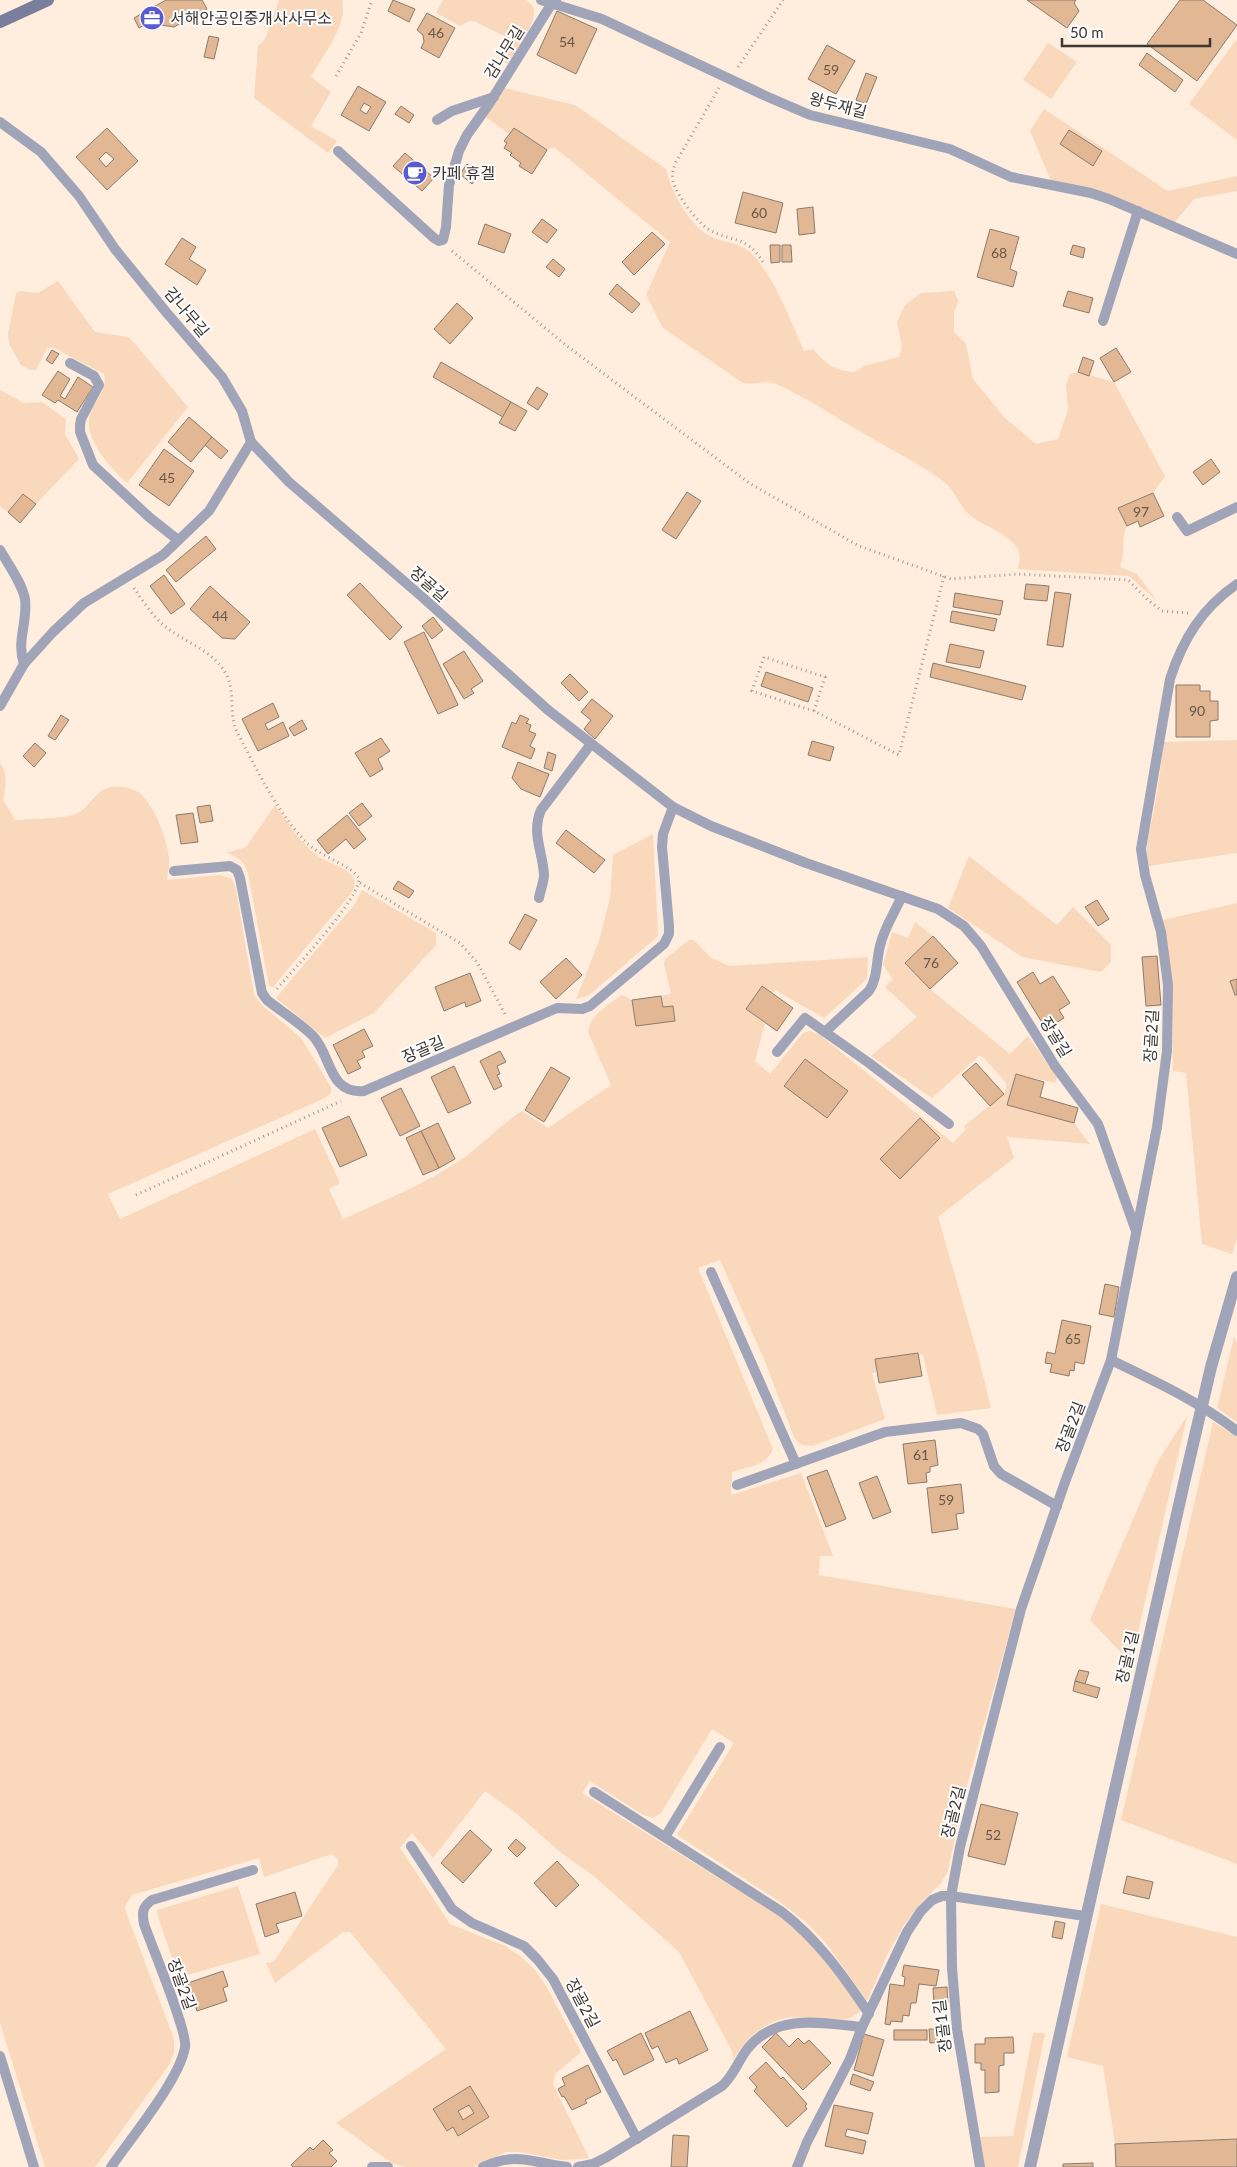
<svg xmlns="http://www.w3.org/2000/svg" width="1237" height="2167" viewBox="0 0 1237 2167" font-family="Lato,'Noto Sans KR',sans-serif">
<style>
.green{fill:#f9d8bc;fill-rule:evenodd}
.building{fill:#e1b893;stroke:#8b7b6e;fill-rule:evenodd}
.lines{fill:none;stroke-linecap:round;stroke-linejoin:round}
.path{stroke:#a69a8f;stroke-width:3;stroke-dasharray:1 4;stroke-linecap:butt}
.lane{stroke:#a0a4b9;stroke-width:10}
.street{stroke:#a0a4b9;stroke-width:12}
.secondary{stroke:#7a7e9d;stroke-width:12}
.labels{text-anchor:middle;stroke-width:4;stroke-linejoin:round;paint-order:stroke}
.number-label{font-size:14px;fill:#66574a}
.poi-label{font-size:16px;fill:#3d3731;stroke:#fefefe;text-anchor:start}
.street-label{font-size:16px;fill:#3d3731;stroke:#fefefe}
</style>
<rect width="100%" height="100%" fill="#ffedde"/>
<g class="green">
<path d="M279,0H342C349,24 322,56 311,77L331,92L311,126L337,141L328,153L254,98L258,46L265,39Z"/>
<path d="M443,0H525C530,3 534,5 534,12C535,25 515,52 508,63L502,62L511,42L508,38L476,22L469,21L460,26L436,13Z"/>
<path d="M1237,39V140L1189,104Z"/>
<path d="M1048,43L1077,62L1051,99L1023,80Z"/>
<path d="M504,88L575,105L666,169C671,192 691,229 714,238C729,243 744,244 755,257C777,283 790,320 804,351L813,349C827,365 833,370 854,372L864,366L899,357L902,347L897,322L905,305L921,293L954,291L958,301L954,313V332L966,344L973,379L1004,417L1036,444L1058,439L1068,410L1066,385L1070,374L1078,372L1114,382L1165,476L1153,493L1118,509L1127,526C1120,540 1126,553 1120,567L1137,574L1157,601L1129,576L1017,569C1031,540 989,530 971,516C960,508 955,490 943,481C920,464 893,451 868,436C838,419 808,398 776,384C764,379 754,386 743,383L663,328L646,295L670,242L554,147L547,150L514,128L509,134L486,117L488,113Z"/>
<path d="M1044,109L1168,191L1237,176V191L1194,199L1175,222L1108,195L1051,181L1030,131Z"/>
<path d="M58,281L95,332L129,337L188,407L127,483C110,467 79,435 92,409C98,398 108,387 104,374L52,347L47,348L36,370H30L21,365L9,344L8,333L16,293L21,291L38,293Z"/>
<path d="M0,390L24,403L42,402L66,419L65,434L79,459L36,504L23,494L8,512L0,506Z"/>
<path d="M1237,740V853L1149,866C1143,843 1152,826 1155,804C1159,783 1161,762 1164,742Z"/>
<path d="M0,763C8,773 6,788 3,800L15,820C28,819 71,819 80,812C91,804 97,789 112,787C121,786 130,787 138,792C154,803 171,846 169,865C169,870 167,875 167,880L220,875L232,879L236,890L254,995L262,1005L301,1038L331,1087V1093L325,1098L108,1194L120,1219L315,1129L340,1183L329,1189L343,1219C383,1201 425,1184 462,1159C483,1144 500,1125 522,1111L548,1128L611,1085L588,1032C590,1014 609,1005 622,995L632,1000L671,994L664,964L665,959L689,940H694L711,958L730,966L868,957L867,979L824,1018L775,990L772,994L761,986L746,1009L765,1023L755,1061L770,1074L803,1033L810,1031L819,1034L953,1143L966,1129L964,1126L1004,1094L1007,1084L983,1057L979,1056L932,1098L871,1056L917,1017L885,987L893,979L883,965L892,932L908,938L915,922L933,936L905,963L930,989L1010,1054L1028,1036L1057,1077L1055,1083L1016,1074L1007,1105L1074,1123L1090,1144L1007,1137L1014,1158L938,1217L979,1359L991,1408L937,1415L923,1355L918,1353L875,1359L877,1372L872,1373L885,1419L812,1446C803,1446 799,1444 794,1437L766,1364L720,1260L698,1268L773,1449C766,1466 748,1467 732,1472L731,1495L801,1473L833,1556H820L819,1575L1016,1609L961,1807L948,1871L941,1883L921,1903L904,1925L888,1953L867,2001L826,1943L806,1922L777,1900L677,1835L734,1743L712,1729L661,1813L653,1818L643,1815L590,1781L582,1793L781,1917L811,1944L825,1960L861,2010C844,2031 806,2012 782,2019C760,2025 744,2041 733,2060L732,2051L679,1952L595,1877L560,1852L517,1814L485,1791L433,1858L412,1833L400,1848L450,1924L505,1946L520,1956L535,1970L546,1986L580,2050V2053L555,2074L553,2084L589,2158L562,2160L519,2152H506L473,2167H406L393,2164L336,2123L446,2049L350,1932H343L275,1983L266,1963H270L275,1960L338,1865V1859L332,1854L264,1877L259,1858L132,1895L125,1906L126,1912L174,2039V2053L169,2065L95,2167H45L0,2023ZM804,1059L847,1091L827,1118L784,1086Z"/>
<path d="M275,805C289,823 301,845 321,858C330,863 350,869 354,879C357,888 348,897 343,903L273,987L269,986L248,873C244,861 239,857 227,853L246,847Z"/>
<path d="M653,834L658,936L588,996L576,999L599,941L610,898L613,855Z"/>
<path d="M969,856L1057,925L1073,907L1111,945V962L1101,972L1022,957L948,908Z"/>
<path d="M362,890L436,933V945L374,1013L325,1038L276,998L355,904Z"/>
<path d="M1237,903V1238L1232,1254L1202,1244L1186,1073L1173,1071L1172,980L1163,920Z"/>
<path d="M1234,1337L1237,1343V1422L1217,1408Z"/>
<path d="M1187,1416L1131,1663L1090,1620L1158,1461Z"/>
<path d="M1213,1422L1237,1437V1864L1121,1820Z"/>
<path d="M238,1886L260,1954L184,1976L180,1981L158,1917L157,1910Z"/>
<path d="M1101,1904L1237,1937V2139L1115,2144L1103,2066L1067,2057Z"/>
<path d="M1033,2033H1045L1018,2167H984L979,2137L1013,2136Z"/>
</g>
<g class="building">
<path d="M166,0H202L207,9L174,27L148,23L139,28L134,18Z"/>
<path d="M393,0L415,9L409,22L388,11Z"/>
<path d="M1027,0H1076L1074,3L1079,11L1067,28Z"/>
<path d="M1180,0H1203L1237,25L1197,81L1147,44Z"/>
<path d="M557,11L597,29L576,74L537,55Z"/>
<path d="M427,13L455,28L439,58L421,48L424,42L423,35L417,30Z"/>
<path d="M209,36L219,38L214,59L204,57Z"/>
<path d="M827,45L855,61L836,94L808,79Z"/>
<path d="M1147,53L1183,80L1175,92L1139,65Z"/>
<path d="M866,73L877,77L866,104L856,100Z"/>
<path d="M358,86L386,102L369,131L341,115ZM364,103L371,107L366,114L360,110Z"/>
<path d="M401,106L414,115L409,123L395,114Z"/>
<path d="M107,128L138,161L107,190L76,157ZM106,152L114,159L106,167L99,159Z"/>
<path d="M514,128L547,150L532,174L519,166L521,163L510,155L512,153L504,148L507,143L504,141Z"/>
<path d="M1069,130L1102,151L1093,166L1060,144Z"/>
<path d="M405,153L434,178L422,191L393,166Z"/>
<path d="M467,164L480,174L472,184L460,174Z"/>
<path d="M743,192L783,203L776,233L735,223Z"/>
<path d="M813,207L815,233L799,235L797,209Z"/>
<path d="M542,219L557,230L547,243L532,232Z"/>
<path d="M485,224L511,234L504,253L478,244Z"/>
<path d="M990,229L1019,237L1010,269L1017,272L1013,287L977,277Z"/>
<path d="M652,232L665,244L634,275L622,262Z"/>
<path d="M182,238L196,247L189,259L206,270L197,285L165,264Z"/>
<path d="M770,245H780V262L771,263Z"/>
<path d="M782,245H791L792,262H782Z"/>
<path d="M1073,245L1085,248L1083,258L1070,254Z"/>
<path d="M553,259L565,269L559,277L546,267Z"/>
<path d="M617,284L640,304L632,313L609,294Z"/>
<path d="M1068,291L1093,298L1089,313L1063,306Z"/>
<path d="M457,303L473,318L450,344L434,329Z"/>
<path d="M1116,348L1131,372L1114,382L1100,358Z"/>
<path d="M52,350L59,354L52,364L46,360Z"/>
<path d="M1083,357L1094,361L1089,376L1078,372Z"/>
<path d="M441,362L511,402L503,417L433,377Z"/>
<path d="M58,371L70,379L60,396L65,399L78,377L93,387L77,412L58,400L55,403L42,395Z"/>
<path d="M537,387L548,394L538,410L527,403Z"/>
<path d="M511,402L527,411L515,431L499,423Z"/>
<path d="M189,417L212,437L191,462L168,442Z"/>
<path d="M212,437L228,451L221,459L205,445Z"/>
<path d="M164,449L194,471L169,506L139,485Z"/>
<path d="M1211,459L1220,472L1203,485L1193,472Z"/>
<path d="M687,492L701,501L676,539L662,530Z"/>
<path d="M1153,493L1164,516L1140,527L1138,521L1127,526L1118,508Z"/>
<path d="M23,494L36,504L20,523L8,512Z"/>
<path d="M206,536L216,549L176,582L166,570Z"/>
<path d="M164,575L185,604L171,614L150,586Z"/>
<path d="M360,583L402,627L390,640L347,595Z"/>
<path d="M1026,584L1049,586L1047,601L1024,599Z"/>
<path d="M210,586L250,622L235,639L222,638L190,609Z"/>
<path d="M1055,592L1071,594L1063,647L1047,645Z"/>
<path d="M955,593L1003,601L1000,615L953,607Z"/>
<path d="M952,611L997,619L994,631L950,622Z"/>
<path d="M433,617L443,630L432,639L422,626Z"/>
<path d="M424,632L458,705L438,714L404,642Z"/>
<path d="M950,644L984,651L980,668L946,662Z"/>
<path d="M464,651L483,681L471,689L474,693L464,699L443,664Z"/>
<path d="M933,663L1026,686L1022,700L930,677Z"/>
<path d="M766,672L813,688L808,702L761,686Z"/>
<path d="M570,674L588,692L579,701L561,683Z"/>
<path d="M1176,685H1200V691H1210V701H1218V720L1210,721V737H1176Z"/>
<path d="M592,699L613,716L595,739L584,729L591,720L581,712Z"/>
<path d="M273,703L279,717L265,724L268,730L283,722L289,736L258,751L242,719Z"/>
<path d="M61,715L69,720L55,740L48,736Z"/>
<path d="M520,715L529,719L526,723L531,725L529,731L536,734L530,746L535,749L531,759L502,747L512,722L516,724Z"/>
<path d="M302,720L307,729L294,736L289,728Z"/>
<path d="M381,738L390,751L378,759L383,769L370,777L355,753Z"/>
<path d="M812,741L834,747L830,761L808,755Z"/>
<path d="M35,743L46,753L34,767L23,756Z"/>
<path d="M548,752L556,755L552,771L544,768Z"/>
<path d="M518,762L549,774L540,797L521,789L512,778Z"/>
<path d="M362,803L372,816L359,826L349,813Z"/>
<path d="M210,805L213,821L200,823L197,807Z"/>
<path d="M193,813L198,842L181,844L176,815Z"/>
<path d="M347,815L366,839L354,849L346,839L328,854L317,840Z"/>
<path d="M566,830L605,860L594,873L556,843Z"/>
<path d="M398,881L414,891L409,898L393,889Z"/>
<path d="M1097,900L1109,919L1098,926L1085,907Z"/>
<path d="M525,914L537,920L520,950L509,943Z"/>
<path d="M933,936L958,963L930,989L905,963Z"/>
<path d="M1157,956L1161,1005L1146,1006L1142,957Z"/>
<path d="M566,958L582,975L556,999L540,982Z"/>
<path d="M1033,972L1040,984L1053,976L1070,1003L1059,1010L1064,1018L1046,1029L1017,982Z"/>
<path d="M470,973L481,1001L466,1007L465,1002L444,1011L435,987Z"/>
<path d="M1237,979V995H1235L1230,981Z"/>
<path d="M762,986L793,1008L777,1031L746,1009Z"/>
<path d="M661,996L663,1007L673,1006L675,1021L636,1026L632,1000Z"/>
<path d="M364,1029L373,1046L362,1051L365,1057L357,1061L361,1068L348,1074L333,1045Z"/>
<path d="M500,1051L506,1062L497,1066L500,1074L497,1075L502,1086L494,1090L480,1061Z"/>
<path d="M805,1059L848,1091L827,1118L784,1086Z"/>
<path d="M976,1063L1004,1094L990,1106L962,1075Z"/>
<path d="M454,1066L471,1103L448,1113L431,1077Z"/>
<path d="M551,1067L570,1078L544,1122L525,1110Z"/>
<path d="M1016,1074L1044,1082L1040,1097L1078,1108L1074,1123L1007,1105Z"/>
<path d="M401,1088L420,1126L400,1136L381,1098Z"/>
<path d="M349,1116L367,1155L340,1167L322,1128Z"/>
<path d="M920,1118L940,1138L900,1179L880,1159Z"/>
<path d="M438,1123L455,1159L439,1168L421,1131Z"/>
<path d="M421,1131L439,1168L423,1175L406,1138Z"/>
<path d="M1105,1284L1119,1287L1114,1317L1099,1314Z"/>
<path d="M1062,1320L1091,1326L1084,1364L1075,1362L1074,1371L1070,1370L1069,1376L1050,1372L1052,1364L1045,1363L1047,1352L1055,1354Z"/>
<path d="M918,1353L922,1376L879,1383L875,1359Z"/>
<path d="M935,1440L938,1465L930,1467V1472L926,1473L927,1482L908,1484L903,1444Z"/>
<path d="M827,1470L846,1519L826,1527L807,1477Z"/>
<path d="M877,1476L891,1512L873,1519L859,1483Z"/>
<path d="M961,1484L964,1513L956,1514L958,1529L932,1533L927,1488Z"/>
<path d="M1079,1670L1089,1672L1085,1684L1075,1681Z"/>
<path d="M1075,1681L1100,1688L1097,1698L1073,1691Z"/>
<path d="M981,1804L1018,1813L1005,1865L968,1856Z"/>
<path d="M470,1830L492,1850L463,1883L441,1863Z"/>
<path d="M516,1839L526,1848L517,1857L508,1848Z"/>
<path d="M557,1861L579,1885L556,1907L534,1883Z"/>
<path d="M1127,1876L1153,1882L1149,1899L1123,1893Z"/>
<path d="M295,1892L302,1916L276,1924L279,1932L265,1937L256,1904Z"/>
<path d="M1055,1921L1065,1923L1062,1939L1052,1937Z"/>
<path d="M904,1965L939,1970L936,1986L919,1984L916,2003H911L909,2016L903,2015L902,2022L891,2021L890,2025L885,2024L890,1984L904,1986L905,1977L902,1976Z"/>
<path d="M223,1971L228,1986L223,1988L227,2001L197,2011L188,1983Z"/>
<path d="M947,1987L948,2003L934,2004L933,1988Z"/>
<path d="M690,2011L708,2050L679,2064L677,2058L666,2063L658,2046L652,2049L645,2033Z"/>
<path d="M929,2029H944L945,2042L930,2043Z"/>
<rect x="894" y="2030" width="33" height="10"/>
<path d="M641,2033L654,2060L624,2075L616,2059L613,2061L607,2051Z"/>
<path d="M776,2033L789,2047L798,2038L804,2044L809,2040L831,2063L803,2090L762,2047Z"/>
<path d="M864,2034L884,2040L873,2076L854,2070Z"/>
<path d="M1013,2037L1014,2053H1004V2065L999,2066V2092L985,2093V2070H981V2063H975V2044H985V2038Z"/>
<path d="M766,2062L781,2079L783,2077L807,2104L805,2106L807,2109L787,2127L754,2091L757,2087L749,2078Z"/>
<path d="M588,2065L601,2092L585,2100L587,2103L572,2110L564,2096L562,2097L558,2089L565,2085L562,2078Z"/>
<path d="M853,2074L874,2082L870,2091L850,2084Z"/>
<path d="M470,2086L489,2117L458,2136L453,2127L447,2131L433,2109ZM469,2105L474,2113L463,2120L458,2111Z"/>
<path d="M834,2105L873,2113L868,2134L847,2129L845,2136L866,2141L863,2154L825,2146Z"/>
<path d="M673,2135L689,2136L687,2167H671Z"/>
<path d="M1237,2139V2167H1116L1115,2144Z"/>
<path d="M323,2140L333,2150L329,2153L337,2161L331,2167H293L291,2165L310,2147L313,2150Z"/>
<path d="M1093,2163V2167H1063V2164Z"/>
</g>
<g class="lines">
<g class="path">
<path d="M738,67L783,0"/>
<path d="M336,76L361,33L372,0"/>
<path d="M719,88L676,162C673,169 672,174 673,181C676,194 697,222 708,229C732,243 745,234 763,262"/>
<path d="M452,251L567,346L749,483L859,546L951,579L1018,574L1128,580L1148,600L1162,611L1188,613"/>
<path d="M134,588C143,601 153,617 166,627C187,644 216,651 228,678C234,693 230,711 235,728C255,766 277,813 308,844C322,857 350,865 359,878C361,898 292,971 276,990"/>
<path d="M814,711L825,677L764,657L752,691L814,711L899,755L944,576"/>
<path d="M360,883L460,943L477,962L506,1016"/>
<path d="M136,1195L341,1101"/>
</g>
<g class="lane">
<path d="M541,0L602,19L768,97L810,115L950,149L1011,177L1091,193L1109,199L1237,254"/>
<path d="M437,120L452,111L494,97"/>
<path d="M0,122L41,152L79,196L115,249L166,312L222,377L242,411L251,442L209,511L163,555L84,603L53,632L24,664L0,706"/>
<path d="M338,151L434,238L439,241L443,240L446,227L449,185L459,151L467,135L489,104L552,3L556,0"/>
<path d="M1103,321L1138,211"/>
<path d="M70,363L94,376L99,385L81,419L80,425V432L93,465L149,517L178,540"/>
<path d="M251,442L289,482L420,595L548,710L673,807L711,826L806,863L938,909L964,926L981,946L1055,1066L1098,1124L1136,1231"/>
<path d="M1177,517L1187,531L1237,507"/>
<path d="M0,550C8,564 22,583 25,599C28,622 16,641 24,664"/>
<path d="M174,871L230,866L237,870L240,878L262,993L267,1000C282,1012 300,1023 313,1036C332,1056 328,1094 364,1091L557,1008L582,1009L590,1006L664,944L669,934V926L662,847L663,834L673,807"/>
<path d="M539,898C540,891 544,882 544,875C543,852 531,833 541,810L591,744"/>
<path d="M825,1032L869,991C878,978 876,961 880,946C884,928 895,912 902,896"/>
<path d="M777,1052L805,1018L869,1063L949,1124"/>
<path d="M711,1272L796,1464"/>
<path d="M1111,1360C1155,1381 1198,1401 1237,1431"/>
<path d="M737,1485L885,1432L961,1423L978,1429L983,1434L994,1466L1001,1474L1057,1506"/>
<path d="M594,1792L782,1912C818,1940 843,1975 869,2014"/>
<path d="M665,1837L720,1747"/>
<path d="M411,1846L452,1909L472,1923L524,1946L537,1959L553,1979L637,2139"/>
<path d="M0,2056L34,2167"/>
<path d="M111,2167C131,2138 180,2079 185,2047C188,2032 151,1944 144,1924C142,1913 142,1907 152,1900L253,1870"/>
<path d="M372,2167H388"/>
<path d="M483,2167C517,2151 533,2163 567,2167"/>
<path d="M578,2167L593,2164L607,2157L722,2086C734,2075 738,2061 748,2048C777,2013 822,2023 862,2027"/>
<path d="M797,2167L807,2142L850,2059L862,2027L907,1932L921,1911L932,1900L942,1896H951L960,1847L1021,1609L1065,1482L1111,1360L1157,1127L1167,1051L1168,985L1161,932L1145,875L1141,849L1170,679C1183,639 1202,608 1237,584"/>
<path d="M980,2167L957,2029L952,1968L951,1896L1085,1916"/>
</g>
<path class="street" d="M1030,2167L1184,1483L1211,1367L1237,1277"/>
<path class="secondary" d="M0,22L48,0"/>
</g>
<defs>
<symbol id="office-disc" viewBox="-11 -11 22 22"><circle r="9.5" fill="#595ad2" stroke="#fefefe"/><path d="M-6-3h4V-5.5h4V-3h4V5H-6ZM-1-4.5V-3h2v-1.5ZM-6 0V1H6V0Z" fill="#fff"/></symbol>
<symbol id="cafe-disc" viewBox="-11 -11 22 22"><circle r="9.5" fill="#595ad2" stroke="#fefefe"/><path d="M-5.5-4.5H6V0H3Q3 3.5 0 3.5H-2.5Q-5.5 3.5-5.5 0ZM3-3.2v2h1.7v-2ZM-6 4.5H4V6H-6Z" fill="#fff"/></symbol>
</defs>
<g fill-rule="evenodd">
<use href="#office-disc" x="138" y="4" width="28" height="28"/>
<use href="#cafe-disc" x="401" y="159" width="28" height="28"/>
</g>
<g class="labels">
<g class="number-label">
<text x="436" y="38">46</text>
<text x="567" y="47">54</text>
<text x="831" y="75">59</text>
<text x="759" y="218">60</text>
<text x="999" y="258">68</text>
<text x="167" y="483">45</text>
<text x="1141" y="517">97</text>
<text x="220" y="621">44</text>
<text x="1197" y="716">90</text>
<text x="931" y="968">76</text>
<text x="1073" y="1344">65</text>
<text x="921" y="1460">61</text>
<text x="946" y="1505">59</text>
<text x="993" y="1840">52</text>
</g>
<g class="poi-label">
<text x="170" y="24">서해안공인중개사사무소</text>
<text x="432" y="179">카페 휴겔</text>
</g>
<g class="street-label">
<text transform="translate(504 52) rotate(-58)" y="6">감나무길</text>
<text transform="translate(838 105) rotate(15)" y="6">왕두재길</text>
<text transform="translate(187 312) rotate(50)" y="6">감나무길</text>
<text transform="translate(429 584) rotate(41)" y="6">장골길</text>
<text transform="translate(1151 1036) rotate(-87)" y="6">장골2길</text>
<text transform="translate(1056 1037) rotate(58)" y="6">장골길</text>
<text transform="translate(423 1049) rotate(-23)" y="6">장골길</text>
<text transform="translate(1070 1427) rotate(-69)" y="6">장골2길</text>
<text transform="translate(1127 1657) rotate(-77)" y="6">장골1길</text>
<text transform="translate(953 1812) rotate(-76)" y="6">장골2길</text>
<text transform="translate(182 1984) rotate(70)" y="6">장골2길</text>
<text transform="translate(583 2003) rotate(62)" y="6">장골2길</text>
<text transform="translate(942 2026) rotate(-97)" y="6">장골1길</text>
</g>
</g>
<path d="M1062 38v8h148v-8" fill="none" stroke="#3d3731" stroke-width="2.5"/>
<text x="1070" y="38" font-size="15" fill="#3d3731" stroke="#fefefe" stroke-width="4" paint-order="stroke">50 m</text>
</svg>
